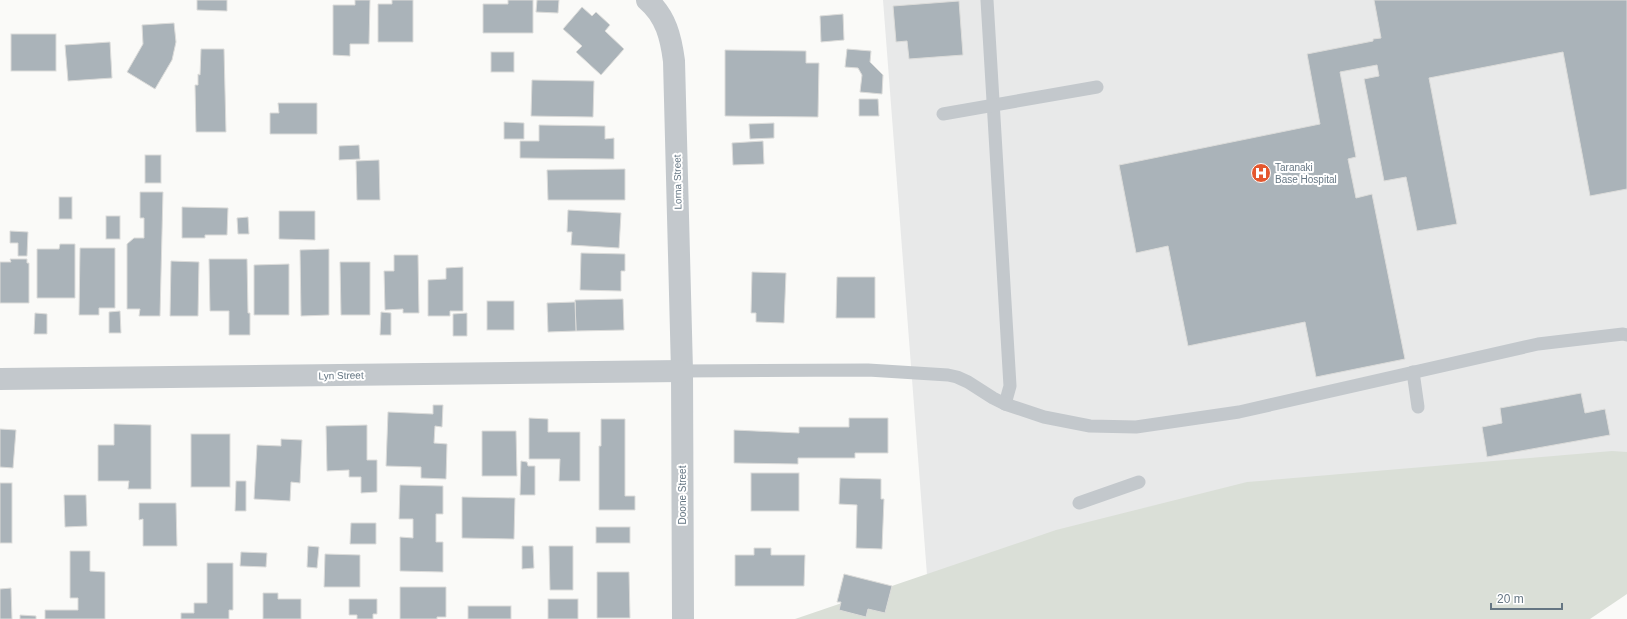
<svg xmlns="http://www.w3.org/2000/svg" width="1627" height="619" viewBox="0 0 1627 619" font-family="Arial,sans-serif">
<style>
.built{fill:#e8e9e9}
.green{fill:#dadfd7}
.building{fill:#aab3b9;stroke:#dcdcda}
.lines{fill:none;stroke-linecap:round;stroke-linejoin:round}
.service{stroke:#c3c8cc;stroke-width:13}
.minor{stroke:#c3c8cc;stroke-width:22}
.labels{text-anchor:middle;stroke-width:4;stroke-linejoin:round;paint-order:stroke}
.poi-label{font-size:10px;fill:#657683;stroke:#fff;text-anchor:start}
.street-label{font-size:10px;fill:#657683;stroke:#fff}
</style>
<rect width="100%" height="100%" fill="#fafaf8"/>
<path class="built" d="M883,0H1627V484L927,575Z"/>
<path class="green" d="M1612,451L1627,452V594L1590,619H795L1056,530L1247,482Z"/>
<g class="building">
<path d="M197,0H227V11L197,10Z"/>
<path d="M355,0H370L369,44H350V56L333,55V5H355Z"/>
<path d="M392,0H413V42H378V4H392Z"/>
<path d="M508,0H533V33H483V4H508Z"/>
<path d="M537,0H559L558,13L536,12Z"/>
<path d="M1374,0H1627V189L1590,196L1563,52L1429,78L1457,224L1417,231L1406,177L1384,181L1364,79L1379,76L1377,65L1340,72L1356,157L1348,159L1356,198L1372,194L1405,359L1316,377L1305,322L1188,346L1168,246L1136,253L1119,165L1320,124L1307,54L1373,41V39L1381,38Z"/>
<path d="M959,1L963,55L909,59L907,41L896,42L893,6Z"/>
<path d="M582,7L592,16L596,12L610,25L605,31L624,49L601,75L576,52L582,46L563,29Z"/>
<path d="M843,14L844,40L821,42L820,16Z"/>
<path d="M174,23L176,42L172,60L155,89L127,72L143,44L142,25Z"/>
<rect x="11" y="34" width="45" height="37"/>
<path d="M110,42L112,78L68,81L65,45Z"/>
<path d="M201,49H224L226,132H196L195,85H198V74L200,75Z"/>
<path d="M847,49L871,51L870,62L883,75L882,94L860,92L862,75L858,68L845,67Z"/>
<path d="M725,50L806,51V63H819L818,117L725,116Z"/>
<rect x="491" y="52" width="23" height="20"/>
<path d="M532,80L594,81L593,117L531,116Z"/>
<path d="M859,99H878L879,116H859Z"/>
<path d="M278,103H317V134H270V113H279Z"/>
<path d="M504,122L524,123V139H504Z"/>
<path d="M774,123V138L750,139L749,124Z"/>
<path d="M539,125L605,126V139L614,138V159L520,158V141H539Z"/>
<path d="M763,141L764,164L733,165L732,143Z"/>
<path d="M359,145L360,159L339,160V146Z"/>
<rect x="145" y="155" width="16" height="28"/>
<path d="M379,160L380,200H357L356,161Z"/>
<path d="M625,169V200H548L547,170Z"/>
<path d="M140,192H163L160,316H139L140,309H127V244L134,238H144V218H140Z"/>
<rect x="59" y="197" width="13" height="22"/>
<path d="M182,207L228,208L227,235H205V238H182Z"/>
<path d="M568,210L621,213L619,248L571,245L572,232H567Z"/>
<path d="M279,211H315V240L279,239Z"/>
<rect x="106" y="216" width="14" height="23"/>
<path d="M248,217L249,234H238L237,218Z"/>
<path d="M10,231L28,232L27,256H18V243H10Z"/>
<path d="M60,244H75V298H37V249H59Z"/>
<path d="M80,248H115V308H99V315H79Z"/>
<path d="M329,249V315L301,316L300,250Z"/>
<path d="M581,253L625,254V271H621V291L580,290Z"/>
<path d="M394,255H418L419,313H403V309L385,310L384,271H394Z"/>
<path d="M10,259H27V263H29V303H0V262H11Z"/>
<path d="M209,259H247L248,313H250V335H229V311H210Z"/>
<path d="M171,261L199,262L198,316H170Z"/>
<path d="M340,262H370V315H341Z"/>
<path d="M289,264V315H254V265Z"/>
<path d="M463,267V311H450V316H428V280L446,279V268Z"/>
<path d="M752,272L786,273L784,323L756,322V313H751Z"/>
<path d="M837,277H875V318H836Z"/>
<path d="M623,299L624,330L576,331L575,300Z"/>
<rect x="487" y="301" width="27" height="29"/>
<path d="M575,302L576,331L548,332L547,303Z"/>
<path d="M120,311L121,333H109V312Z"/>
<path d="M381,312L391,313V335H380Z"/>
<path d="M35,313L47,314V334H34Z"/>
<path d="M467,313V336H453V314Z"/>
<path d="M1581,393L1585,413L1605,409L1610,435L1487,457L1482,427L1502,423L1500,408Z"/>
<path d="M433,405H443L442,427L435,426L434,443L447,444L446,479L421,478V467L386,466L388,412L433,414Z"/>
<path d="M529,418L548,419V432H580V481H559L560,459H529Z"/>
<path d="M849,418H888V453H855V458H798V464L734,463V430L799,433V427H849Z"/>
<path d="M601,419H625V496H635V510H599V446H601Z"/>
<path d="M114,424L151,425V489H128L129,481H98V445H114Z"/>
<path d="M367,425V460H377V492L361,493V477H349V470L327,471L326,426Z"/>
<path d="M0,429L16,430L13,468L0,467Z"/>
<path d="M482,431H516L517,476H482Z"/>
<rect x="191" y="434" width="39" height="53"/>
<path d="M281,439L302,440L300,483L291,482L290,501L254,499L257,445L281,446Z"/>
<path d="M521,461L527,462L528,466H535V495H520Z"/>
<rect x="751" y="473" width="48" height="38"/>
<path d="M840,478L881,479V499H884L882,549L856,548L857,505L839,504Z"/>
<path d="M236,481H246V511H235Z"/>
<rect x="0" y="483" width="12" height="60"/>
<path d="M400,485L443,486V514H436V542H443V572L400,571V537L413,538V519H399Z"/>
<path d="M64,495H86L87,526L65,527Z"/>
<path d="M462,497L515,498L514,539L462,538Z"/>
<path d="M139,503H176L177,546H143V519L139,520Z"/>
<path d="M351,523H376V544H350Z"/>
<rect x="596" y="527" width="34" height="16"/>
<path d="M308,546L319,547L317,568L307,567Z"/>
<path d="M522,546H533L534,568L522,569Z"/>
<path d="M549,546H573V590H550Z"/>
<path d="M754,548H771V555H805L804,586H735V555H754Z"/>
<path d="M70,551H90V571L105,572V619H45V610H78V598H70Z"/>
<path d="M241,552L267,553L266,567L240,566Z"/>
<path d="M325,554L360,555V587H324Z"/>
<path d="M207,563H233V610H229V619H181V613H194V603H207Z"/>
<path d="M597,572H629L630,618H597Z"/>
<path d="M844,574L892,586L885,613L868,609L866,617L839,610L841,602H837Z"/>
<path d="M400,587H446V617H437V619H400Z"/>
<path d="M11,588L12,619H0V589Z"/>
<path d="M263,593H278V599H301V619H263Z"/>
<path d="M349,599H377V614H373V619H357V615H349Z"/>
<rect x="548" y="599" width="30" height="20"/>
<rect x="468" y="606" width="43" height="13"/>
<path d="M20,615L36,616V619H20Z"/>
</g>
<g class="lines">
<g class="service">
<path d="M987,0L1010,386L1005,404"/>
<path d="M943,114L1097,87"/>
<path d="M682,371L868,370L948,375L957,377L968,382L993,398L1005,404L1044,417L1090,426L1136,427L1239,412L1538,344L1623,334L1627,335"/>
<path d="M1413,372L1418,407"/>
<path d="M1079,503L1139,482"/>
</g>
<g class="minor">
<path d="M647,0C666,16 671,38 674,61L682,371L683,619"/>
<path d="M0,379L682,371"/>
</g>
</g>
<defs>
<symbol id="hospital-disc" viewBox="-11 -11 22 22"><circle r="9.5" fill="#e4572e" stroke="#fff"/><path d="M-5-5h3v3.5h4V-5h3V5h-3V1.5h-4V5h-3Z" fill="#fff"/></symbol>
</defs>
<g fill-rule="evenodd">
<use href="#hospital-disc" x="1250" y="162" width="22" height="22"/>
</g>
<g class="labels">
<g class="poi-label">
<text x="1275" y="171">Taranaki<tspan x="1275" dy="12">Base Hospital</tspan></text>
</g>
<g class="street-label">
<text transform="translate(677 182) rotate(-91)" y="4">Lorna Street</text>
<text transform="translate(341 375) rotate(-1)" y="4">Lyn Street</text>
<text transform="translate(682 495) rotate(-90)" y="4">Doone Street</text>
</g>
</g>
<path d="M1491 603v6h71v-6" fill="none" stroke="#657683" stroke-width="2"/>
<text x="1497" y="603" font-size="12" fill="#657683" stroke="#ffffff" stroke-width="3" paint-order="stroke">20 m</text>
</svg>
